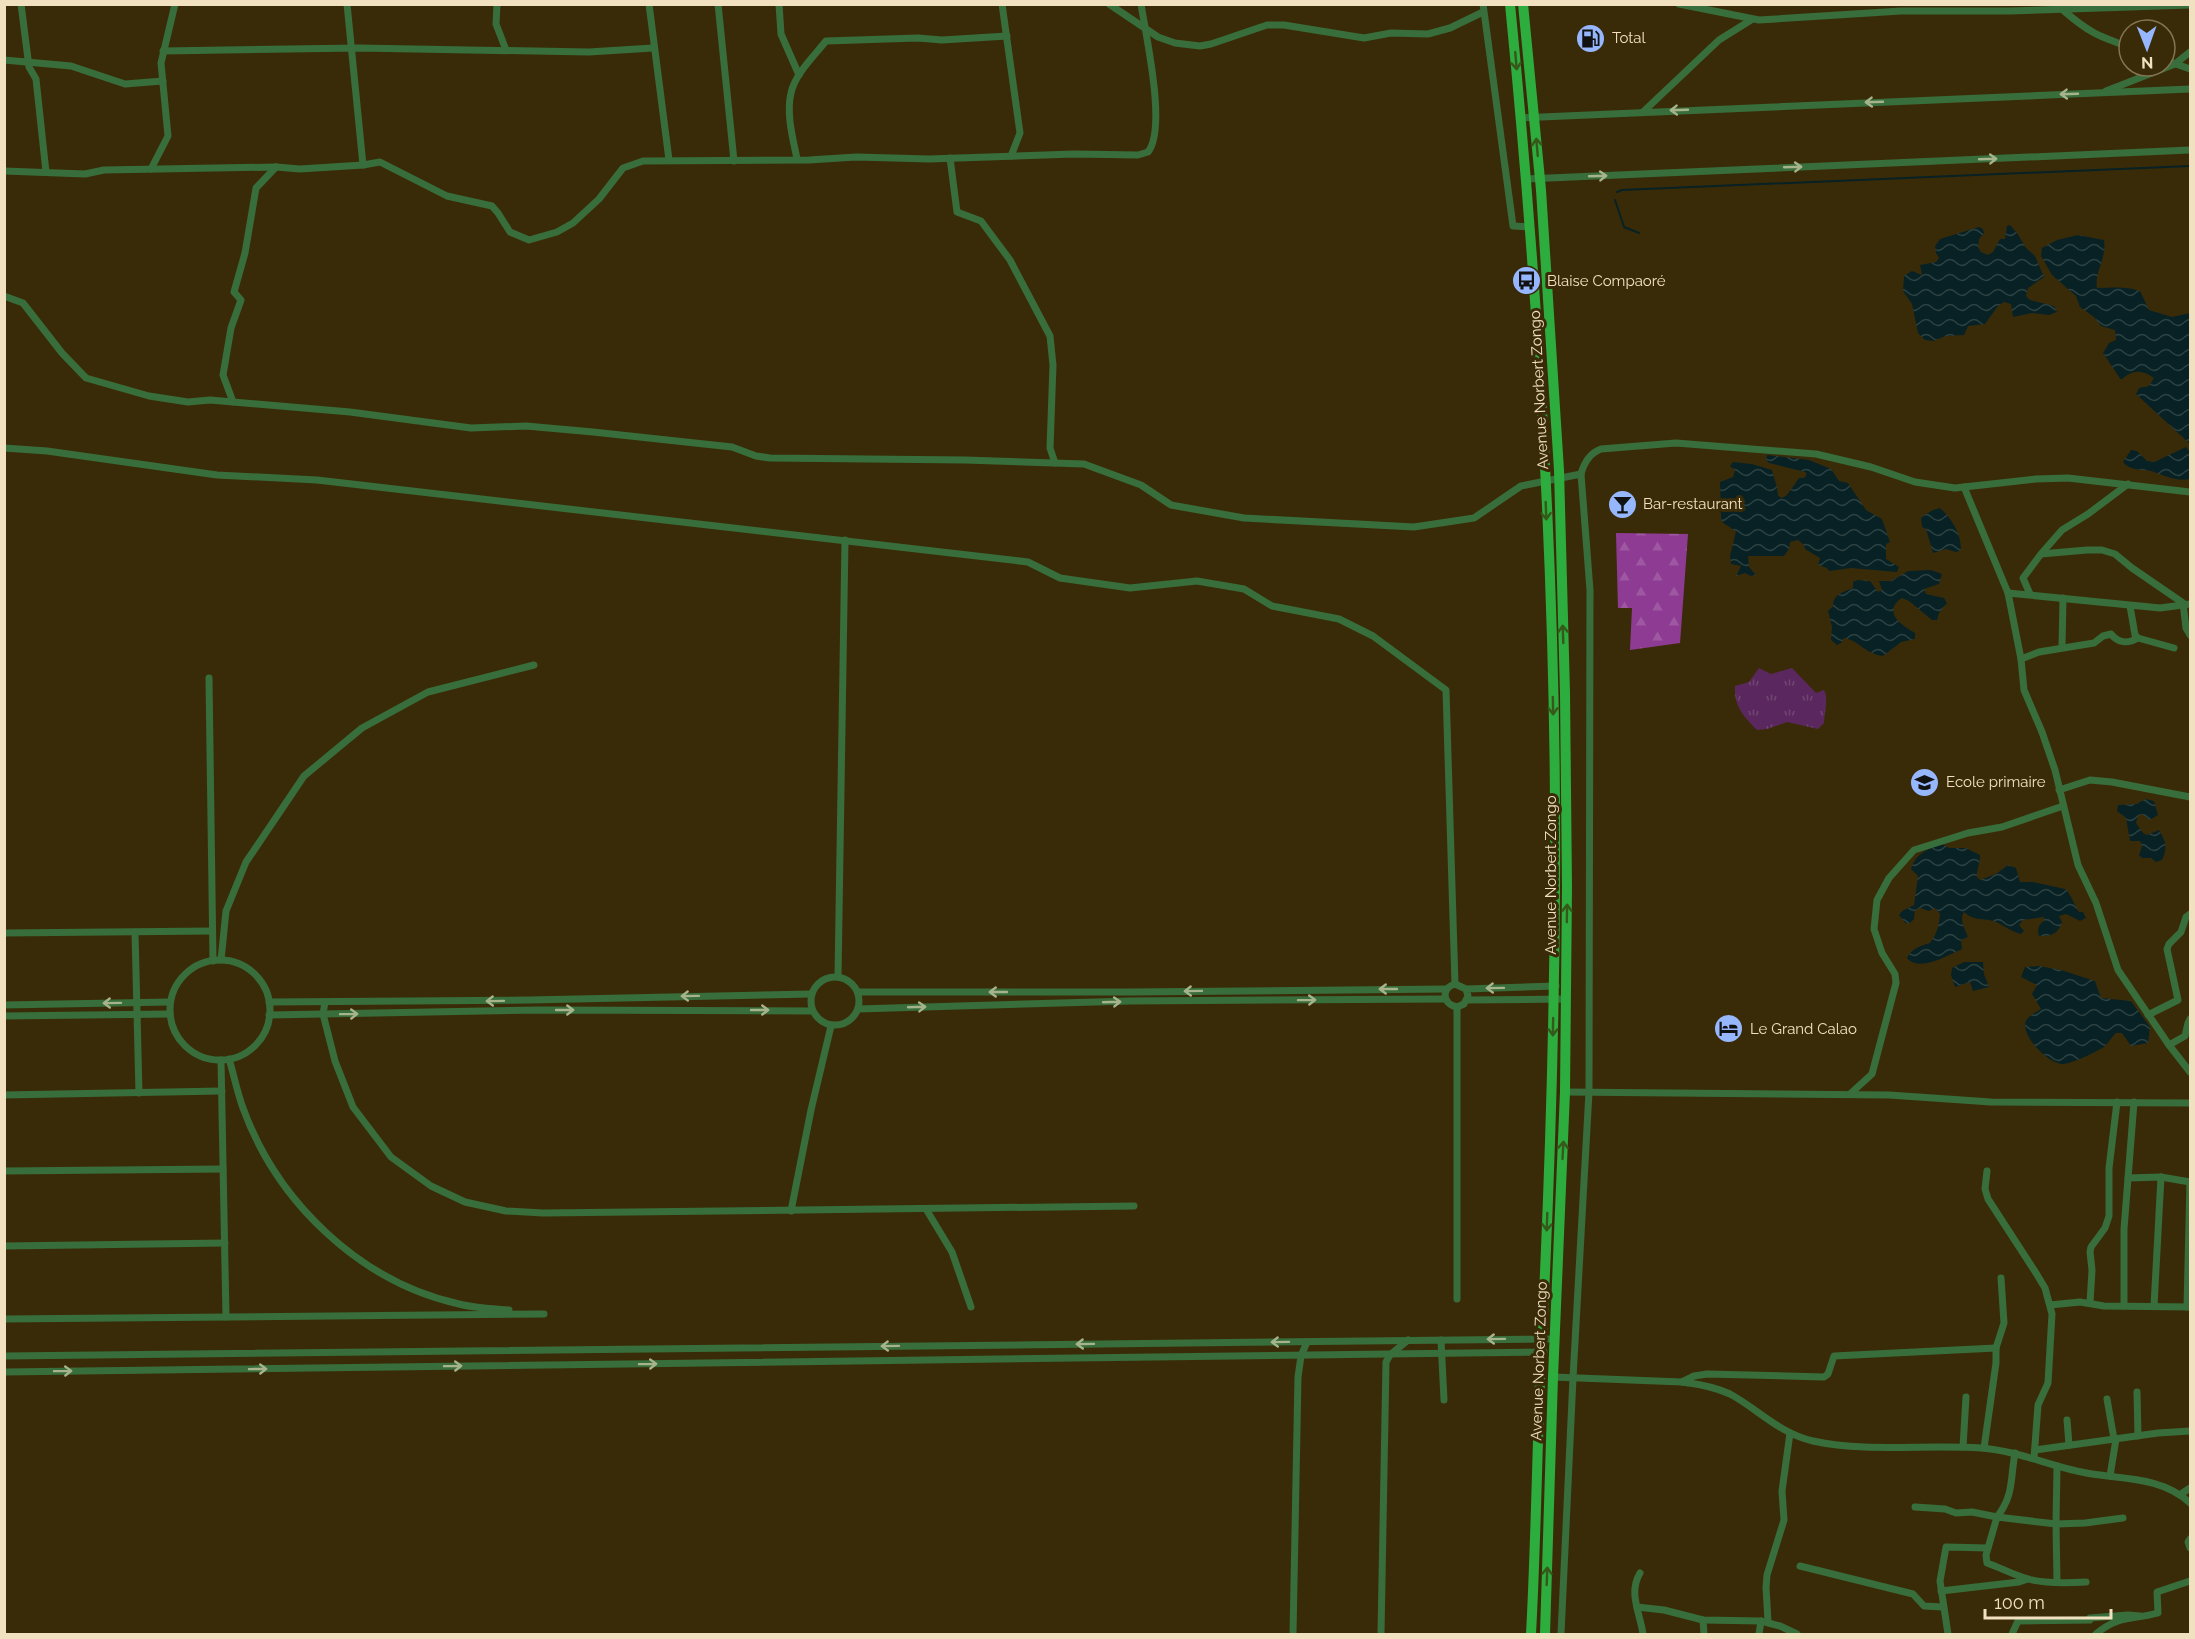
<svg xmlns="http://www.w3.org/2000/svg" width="2195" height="1639" viewBox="0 0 2195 1639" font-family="Raleway,sans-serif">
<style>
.grass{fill:url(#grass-tufts)}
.forest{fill:url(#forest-firs)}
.water{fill:url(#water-waves)}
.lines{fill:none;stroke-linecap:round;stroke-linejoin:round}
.stream{stroke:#072124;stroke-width:2}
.minor{stroke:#386e3b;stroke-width:7}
.primary{stroke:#2dad3e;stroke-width:10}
.oneway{stroke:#35581b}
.oneway2{stroke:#a7b38b}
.labels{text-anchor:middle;stroke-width:6;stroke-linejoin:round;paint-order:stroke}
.poi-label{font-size:15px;fill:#f1e1c1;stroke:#3a2b08;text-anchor:start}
.street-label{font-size:15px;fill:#f1e1c1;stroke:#3a2b08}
</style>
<defs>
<pattern id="grass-tufts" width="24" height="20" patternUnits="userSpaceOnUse" patternTransform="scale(1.5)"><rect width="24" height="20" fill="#5a275e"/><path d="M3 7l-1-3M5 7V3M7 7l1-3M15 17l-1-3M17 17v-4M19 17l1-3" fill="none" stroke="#724673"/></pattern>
<pattern id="forest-firs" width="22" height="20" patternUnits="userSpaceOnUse" patternTransform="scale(1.5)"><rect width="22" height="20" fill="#8e3b94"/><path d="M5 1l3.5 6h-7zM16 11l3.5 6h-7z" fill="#9e57a1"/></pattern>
<pattern id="water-waves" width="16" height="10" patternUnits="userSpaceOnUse" patternTransform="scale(1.5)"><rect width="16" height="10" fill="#072124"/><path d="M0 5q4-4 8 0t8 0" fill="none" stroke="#2c4142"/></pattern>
</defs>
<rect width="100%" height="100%" fill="#3a2b08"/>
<path class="grass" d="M1759,668L1771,674L1792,668L1816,693L1824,690C1829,700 1824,712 1824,723L1818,729L1787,722L1767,729L1757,730C1743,716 1734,706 1735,686L1749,682Z"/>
<path class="forest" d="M1616,533L1688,534L1680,643L1630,650L1632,608H1618Z"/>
<g class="water">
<path d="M2010,225L2017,233L2026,248L2035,256L2044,277L2028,288L2026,296L2030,300L2054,306L2057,312L2049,315L2032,313L2013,317L2011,304L2004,302L1998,306L1985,324L1968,326L1964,335L1946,336L1933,341L1925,340L1918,333L1912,304L1903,291L1904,276L1912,271L1922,275L1920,265L1936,262L1939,258L1936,253L1935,246L1940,239L1979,227L1983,229L1984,233L1979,239L1978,247L1981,252L1988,255L1993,252L2000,239H2005L2007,226Z"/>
<path d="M2078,235L2104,240C2107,259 2094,272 2097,288C2113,288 2123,286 2140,291L2149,310L2172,317L2190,313V444L2136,394L2139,388L2149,386L2154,378C2141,369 2132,370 2121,380L2103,353L2109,343L2116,340L2115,330L2101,326L2094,317L2080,307L2076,296L2052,275L2041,256L2042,248L2057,240Z"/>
<path d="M2186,447L2190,452V479C2177,482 2166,476 2154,472C2143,468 2131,472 2123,462L2131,450L2137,451L2147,461L2154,462Z"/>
<path d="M1767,455L1809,460L1831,469L1839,481L1848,483L1866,510L1882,519L1890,542L1886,544V559L1899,567L1897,572L1851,568L1829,571L1827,568L1818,565L1820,558L1805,549L1804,545L1798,540L1790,542L1789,549L1784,556H1748L1749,567L1756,575L1751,576L1745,573L1736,576L1741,566L1731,564L1730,556L1736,531L1723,523L1721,519L1720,482L1733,477L1735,470L1730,466L1733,462L1752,464L1772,470C1774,479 1778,487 1778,496L1782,498L1787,495L1799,478H1804L1807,474L1805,472L1769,463L1766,460Z"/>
<path d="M1940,508C1952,519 1961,533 1961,550L1956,552L1946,549L1933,553L1926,529L1922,527L1921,517L1933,510Z"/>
<path d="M1931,570L1942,574L1939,584L1924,589L1926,594L1944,598L1947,603L1939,613L1937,620H1932L1909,601L1902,598C1881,612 1903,626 1915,633V639L1901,642L1883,656C1865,654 1860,641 1844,638L1841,643L1837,645L1831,640L1832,627L1828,611L1833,606C1833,594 1844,592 1853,588V582L1857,580L1870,581L1878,592L1882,590L1879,581H1891L1908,571Z"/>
<path d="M2145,799L2154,801L2158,815L2150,820L2142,814L2138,816L2136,823L2143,833L2147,835L2159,830C2166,842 2168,848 2162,860L2156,862L2151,858H2142L2139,855L2142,846L2140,841H2130L2126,818L2117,811L2118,805L2137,804Z"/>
<path d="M1942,844L1949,848H1966L1980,855C1980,865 1976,871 1977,877L1980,880L1996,874L2008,865L2016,868L2020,882H2033L2065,889C2070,892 2075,906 2079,912H2083L2086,918L2080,921L2066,914L2059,916L2062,922C2058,934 2052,936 2039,936C2037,929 2038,925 2044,921V917L2023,920L2019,925L2024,931L2021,934C2011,932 2003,924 1993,921C1981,918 1974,921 1964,912C1959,920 1965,929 1968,937L1961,940L1962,949C1948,955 1920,973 1907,958C1912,948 1920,946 1930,943C1937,934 1939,925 1940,914L1935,908L1929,911L1920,908L1915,910L1914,919L1910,923H1905L1899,915L1902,911L1914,905L1918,876L1911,869C1915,854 1929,848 1942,844Z"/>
<path d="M1964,962H1983L1984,974L1989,987L1973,991L1970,982L1955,987L1951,975L1952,968Z"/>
<path d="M2039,966L2061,970L2095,981L2101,998L2131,1001L2150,1027L2148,1043L2131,1046L2122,1033H2116C2112,1037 2108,1043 2104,1047C2096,1052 2070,1065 2061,1064C2047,1062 2025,1039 2025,1025C2025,1017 2035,1013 2041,1009L2032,994L2037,985L2021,977L2025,967Z"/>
</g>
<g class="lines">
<g class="stream">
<path d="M1617,192L1622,190L2190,166"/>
<path d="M1615,200L1624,227L1639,233"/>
</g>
<g class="minor">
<path d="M21,4L29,67L36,79L46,172"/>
<path d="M347,4L363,165"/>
<path d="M497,4L496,24L506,50"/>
<path d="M649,4L669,160"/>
<path d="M718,4L734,161"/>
<path d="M779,4L781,34L799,75"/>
<path d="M1002,4L1020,133L1011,156"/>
<path d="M1109,4L1158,37L1175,43L1200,46L1211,44L1267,25H1284L1364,38L1391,33L1428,34L1450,28L1483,12"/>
<path d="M1483,4L1513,226L1529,227"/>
<path d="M1679,4L1759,20L1901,11H2009L2190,5"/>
<path d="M2063,10C2088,32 2098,36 2129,47"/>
<path d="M163,51L359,48L589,52L653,48"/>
<path d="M4,60L71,66L125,84L163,81"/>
<path d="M2165,60L2190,69"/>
<path d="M2106,91L2175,64L2190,52"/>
<path d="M1643,112L1719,40L1751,20"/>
<path d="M1521,118L2190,89"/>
<path d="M950,158L957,212L981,221L1010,260L1050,336L1053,365L1050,448L1055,463"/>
<path d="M797,159C793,139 786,114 791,93C795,74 814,56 826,41L918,38L942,40L1007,36"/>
<path d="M151,169L168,136L161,63L175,4"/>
<path d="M4,171L85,174L104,170L276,167L300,169L363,165L380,162L447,196L492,206L498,213L510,232L529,240L557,232L573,223L599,199L623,168L643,161L809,160L856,157L929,159L1074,154L1138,155L1148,152C1167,128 1146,37 1141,4"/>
<path d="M1526,179L2190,150"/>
<path d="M4,296L23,303L62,353L86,378L149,396L188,402L210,400L350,412L471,428L526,426L593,432L732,447L756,456L770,458L965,460L1084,464L1141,485L1171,505L1244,518L1414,527L1474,518L1521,486L1581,474"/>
<path d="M233,402L223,375L231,328L241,300L234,292L245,253L256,188L276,167"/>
<path d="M4,448L47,451L217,475L317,480L1028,562L1060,578L1130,588L1197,581L1244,589L1272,606L1339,619L1373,636L1446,690L1455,984"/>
<path d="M1964,487L2008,593L2021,659L2024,690L2042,732L2055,770L2078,865L2096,903L2118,970L2169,1045L2190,1072"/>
<path d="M2041,554L2062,530L2088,514L2128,484"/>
<path d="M2008,593L2160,608L2190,604"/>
<path d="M2030,594L2023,578L2041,554L2087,550H2102L2115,554L2132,568L2183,603L2186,628L2190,635"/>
<path d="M2130,606L2135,635L2138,638L2174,648"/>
<path d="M2062,647L2063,598"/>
<path d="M2021,659L2039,652L2094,643L2103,636L2111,634C2118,643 2128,644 2138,638"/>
<path d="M209,678L213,961"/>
<path d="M2059,790L2090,780L2112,782L2190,797"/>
<path d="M135,932L139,1093"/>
<path d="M4,933L212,931"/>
<path d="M221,960L226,911L246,862L304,776L362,728L428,692L534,665"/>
<circle cx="220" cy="1010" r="50"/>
<circle cx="835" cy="1001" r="24"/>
<path d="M838,977L845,540"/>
<path d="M1466,989L1468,996L1464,1004L1457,1007C1442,1004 1441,988 1455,984L1466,989L1556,986"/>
<path d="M858,992H1130L1447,989"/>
<path d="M1467,1000L1566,999"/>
<path d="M269,1002L529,1000L811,994"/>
<path d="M325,1002L323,1014L335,1061L353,1107L391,1157L431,1186L465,1202L506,1211L543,1213L1134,1206"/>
<path d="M4,1005L170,1002"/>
<path d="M858,1009L1130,1001L1445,999"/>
<path d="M269,1015L540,1010L812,1011"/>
<path d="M2148,1015L2178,1000L2167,949L2169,944L2181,932L2186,917L2190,914"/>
<path d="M4,1016L170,1014"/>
<path d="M2169,1045L2185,1036L2188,1023L2190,1019"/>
<path d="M229,1059C234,1075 237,1092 243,1108C277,1202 360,1282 459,1304C475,1308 492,1309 509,1310"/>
<path d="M221,1060L226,1317"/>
<path d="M1565,1092L1889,1095L1991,1102L2190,1103"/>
<path d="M1850,1094L1872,1074L1896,983L1895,974L1882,953L1874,929L1877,900L1889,878L1914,850L1968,833L2002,827L2063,806"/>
<path d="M4,1095L222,1091"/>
<path d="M4,1171L223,1169"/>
<path d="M1987,1171L1985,1189L1988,1199L2036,1273L2045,1288L2052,1314L2048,1383L2038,1405L2034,1458"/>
<path d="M2161,1177L2190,1182"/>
<path d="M2128,1178L2161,1177L2154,1306"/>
<path d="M926,1209L952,1252L971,1307"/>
<path d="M791,1211L811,1110L831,1026"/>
<path d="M4,1246L225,1243"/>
<path d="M1457,1299V1007"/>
<path d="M2090,1303L2092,1270L2090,1252L2091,1247L2105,1228L2109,1216V1168L2117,1102"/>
<path d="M2050,1305L2080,1302L2104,1306L2190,1307"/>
<path d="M2124,1306V1229L2134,1102"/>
<path d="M2187,1307L2190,1182"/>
<path d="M4,1319L544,1314"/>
<path d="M1441,1340L1444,1400"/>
<path d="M4,1356L1554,1339"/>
<path d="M4,1372L1544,1352"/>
<path d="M1553,1377L1682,1382C1698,1384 1715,1387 1730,1394C1758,1409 1780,1434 1813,1441C1868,1453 1925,1444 1981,1448C2020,1451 2054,1468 2092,1474C2126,1479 2164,1478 2190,1503"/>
<path d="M1682,1382L1694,1376L1707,1374L1824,1377L1828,1374L1834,1356L1996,1348"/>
<path d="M2137,1392L2138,1436"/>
<path d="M2107,1399L2114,1439"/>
<path d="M2067,1420L2069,1445"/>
<path d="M1963,1447L1966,1397"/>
<path d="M1984,1448L1996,1363V1348L2004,1323L2001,1278"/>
<path d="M2035,1450L2158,1433L2190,1431"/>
<path d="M2057,1466L2056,1524L2085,1523L2123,1518"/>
<path d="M2110,1476L2116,1439"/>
<path d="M2181,1494L2190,1488"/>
<path d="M1915,1507L1945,1509L1956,1513L1972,1512L1997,1517C2014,1495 2010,1480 2015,1453"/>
<path d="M2190,1539L2188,1542L2190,1548"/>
<path d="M1800,1566L1913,1594L1924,1606L1943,1607"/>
<path d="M1640,1573C1628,1593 1640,1613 1643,1634"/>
<path d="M2057,1582L2056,1524L1997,1517L1986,1555L1987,1563C2001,1568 2014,1575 2028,1579C2045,1584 2068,1583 2086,1582"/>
<path d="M1941,1591L2019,1582L2028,1579"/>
<path d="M1637,1607L1664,1610L1703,1620L1761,1621L1780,1626L1797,1634"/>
<path d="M1703,1620L1704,1634"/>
<path d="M1768,1622L1766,1587L1767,1575L1784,1520L1782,1491L1790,1433"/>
<path d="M1293,1634L1298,1377L1301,1356L1307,1342"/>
<path d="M1381,1634L1386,1362L1390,1355L1408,1340"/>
<path d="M1561,1634L1573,1378L1589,1092L1590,590L1581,474C1584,463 1590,453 1601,449L1676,443L1816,454L1871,467L1915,482L1955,488L2036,479L2068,478L2190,492"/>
<path d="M1759,1634L1761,1621"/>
<path d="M1948,1634L1940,1581L1946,1547L1988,1548"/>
<path d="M2012,1634L2018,1621L2090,1620V1618L2128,1615L2140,1616"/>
<path d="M2096,1634C2118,1615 2133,1620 2158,1613L2157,1592L2190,1581"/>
</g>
<g class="primary">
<path d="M1510,4C1539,298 1557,594 1555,889C1554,1045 1549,1200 1541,1356C1537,1449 1536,1542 1531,1634"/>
<path d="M1523,4L1541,190L1559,470L1565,693L1567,887L1565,1092L1553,1377L1545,1634"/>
</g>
</g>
<defs><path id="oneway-shaft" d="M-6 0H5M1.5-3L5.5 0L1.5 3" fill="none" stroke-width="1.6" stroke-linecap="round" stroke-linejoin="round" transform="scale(1.5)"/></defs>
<g class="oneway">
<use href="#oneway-shaft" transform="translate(1516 61) rotate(85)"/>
<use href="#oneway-shaft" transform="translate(1537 147) rotate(-95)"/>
<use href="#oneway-shaft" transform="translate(1546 511) rotate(88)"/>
<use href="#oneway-shaft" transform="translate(1563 634) rotate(-92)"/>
<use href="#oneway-shaft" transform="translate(1553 706) rotate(89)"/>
<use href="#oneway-shaft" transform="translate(1567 913) rotate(-89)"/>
<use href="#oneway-shaft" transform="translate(1553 1027) rotate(91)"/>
<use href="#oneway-shaft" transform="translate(1563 1150) rotate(-87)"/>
<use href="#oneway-shaft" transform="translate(1547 1222) rotate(92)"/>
<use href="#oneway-shaft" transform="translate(1547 1576) rotate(-88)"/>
</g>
<g class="oneway2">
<use href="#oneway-shaft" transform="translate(2069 94) rotate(178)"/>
<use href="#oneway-shaft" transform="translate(1874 102) rotate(178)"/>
<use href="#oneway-shaft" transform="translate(1679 110) rotate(178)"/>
<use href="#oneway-shaft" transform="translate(1988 159) rotate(-2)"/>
<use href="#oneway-shaft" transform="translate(1793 167) rotate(-2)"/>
<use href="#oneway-shaft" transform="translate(1598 176) rotate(-2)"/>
<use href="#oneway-shaft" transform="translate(1495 988) rotate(179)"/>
<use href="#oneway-shaft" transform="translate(1388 989) rotate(180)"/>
<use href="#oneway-shaft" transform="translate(1193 991) rotate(179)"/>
<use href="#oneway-shaft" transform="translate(998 992) rotate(-180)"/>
<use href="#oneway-shaft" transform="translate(690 996) rotate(179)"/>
<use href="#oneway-shaft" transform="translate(1307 1000) rotate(-1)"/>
<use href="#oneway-shaft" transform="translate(495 1001) rotate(179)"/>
<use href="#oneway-shaft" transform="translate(1112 1002) rotate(-2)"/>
<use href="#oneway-shaft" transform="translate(112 1003) rotate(179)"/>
<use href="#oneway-shaft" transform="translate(917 1007) rotate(-2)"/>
<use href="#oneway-shaft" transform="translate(565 1010)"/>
<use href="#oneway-shaft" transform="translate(760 1010)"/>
<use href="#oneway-shaft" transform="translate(349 1014) rotate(-1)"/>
<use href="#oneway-shaft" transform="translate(1496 1339) rotate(179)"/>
<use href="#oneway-shaft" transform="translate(1280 1342) rotate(179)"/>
<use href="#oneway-shaft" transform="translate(1085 1344) rotate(179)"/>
<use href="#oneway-shaft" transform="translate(890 1346) rotate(179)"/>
<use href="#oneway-shaft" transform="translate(648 1364) rotate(-1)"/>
<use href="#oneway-shaft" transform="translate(453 1366) rotate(-1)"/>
<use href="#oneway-shaft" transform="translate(258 1369) rotate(-1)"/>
<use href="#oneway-shaft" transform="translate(63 1371) rotate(-1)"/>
</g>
<defs>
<symbol id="fuel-disc" viewBox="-11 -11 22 22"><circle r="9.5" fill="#96b6fd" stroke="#3a2b08"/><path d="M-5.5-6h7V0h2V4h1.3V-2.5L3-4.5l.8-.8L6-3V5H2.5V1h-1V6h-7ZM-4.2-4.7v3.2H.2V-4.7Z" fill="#111"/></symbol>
<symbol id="bus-disc" viewBox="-11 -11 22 22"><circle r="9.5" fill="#96b6fd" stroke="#3a2b08"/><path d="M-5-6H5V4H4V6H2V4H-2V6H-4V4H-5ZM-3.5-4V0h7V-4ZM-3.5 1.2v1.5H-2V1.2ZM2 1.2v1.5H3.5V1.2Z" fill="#111"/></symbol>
<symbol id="bar-disc" viewBox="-11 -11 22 22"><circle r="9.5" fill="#96b6fd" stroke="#3a2b08"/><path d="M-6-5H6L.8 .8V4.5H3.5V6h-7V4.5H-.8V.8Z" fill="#111"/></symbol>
<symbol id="school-disc" viewBox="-11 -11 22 22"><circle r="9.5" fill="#96b6fd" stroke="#3a2b08"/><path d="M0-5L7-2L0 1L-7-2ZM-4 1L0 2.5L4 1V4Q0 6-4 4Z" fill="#111"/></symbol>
<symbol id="hotel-disc" viewBox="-11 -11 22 22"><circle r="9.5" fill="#96b6fd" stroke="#3a2b08"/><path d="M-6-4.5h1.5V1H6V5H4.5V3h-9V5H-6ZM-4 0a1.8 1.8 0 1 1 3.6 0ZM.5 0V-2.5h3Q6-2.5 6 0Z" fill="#111"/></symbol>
</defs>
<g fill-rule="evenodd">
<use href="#fuel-disc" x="1574" y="22" width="33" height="33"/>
<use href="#bus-disc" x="1510" y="264" width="33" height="33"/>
<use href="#bar-disc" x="1606" y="488" width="33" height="33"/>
<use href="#school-disc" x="1908" y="766" width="33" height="33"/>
<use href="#hotel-disc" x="1712" y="1012" width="33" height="33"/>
</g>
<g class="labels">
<g class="poi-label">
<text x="1612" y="43">Total</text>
<text x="1547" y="286">Blaise Compaoré</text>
<text x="1643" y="509">Bar-restaurant</text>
<text x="1946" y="787">Ecole primaire</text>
<text x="1750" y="1034">Le Grand Calao</text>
</g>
<g class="street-label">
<text transform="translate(1539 390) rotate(-93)" y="5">Avenue Norbert Zongo</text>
<text transform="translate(1551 875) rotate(-90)" y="5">Avenue Norbert Zongo</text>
<text transform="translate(1539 1361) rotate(-88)" y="5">Avenue Norbert Zongo</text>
</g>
</g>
<rect width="2195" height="1639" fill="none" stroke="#f1e1c1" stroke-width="12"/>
<g transform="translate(2147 48) rotate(179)"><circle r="28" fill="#3a2b08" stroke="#837452" stroke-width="1.5"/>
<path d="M0-4.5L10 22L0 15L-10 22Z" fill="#96b6fd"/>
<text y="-9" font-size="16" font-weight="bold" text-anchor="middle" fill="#f1e1c1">N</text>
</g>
<path d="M1985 1609v9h126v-9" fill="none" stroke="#f1e1c1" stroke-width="3"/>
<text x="1994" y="1609" font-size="18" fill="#f1e1c1" stroke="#3a2b08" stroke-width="4.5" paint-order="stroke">100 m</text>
</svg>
